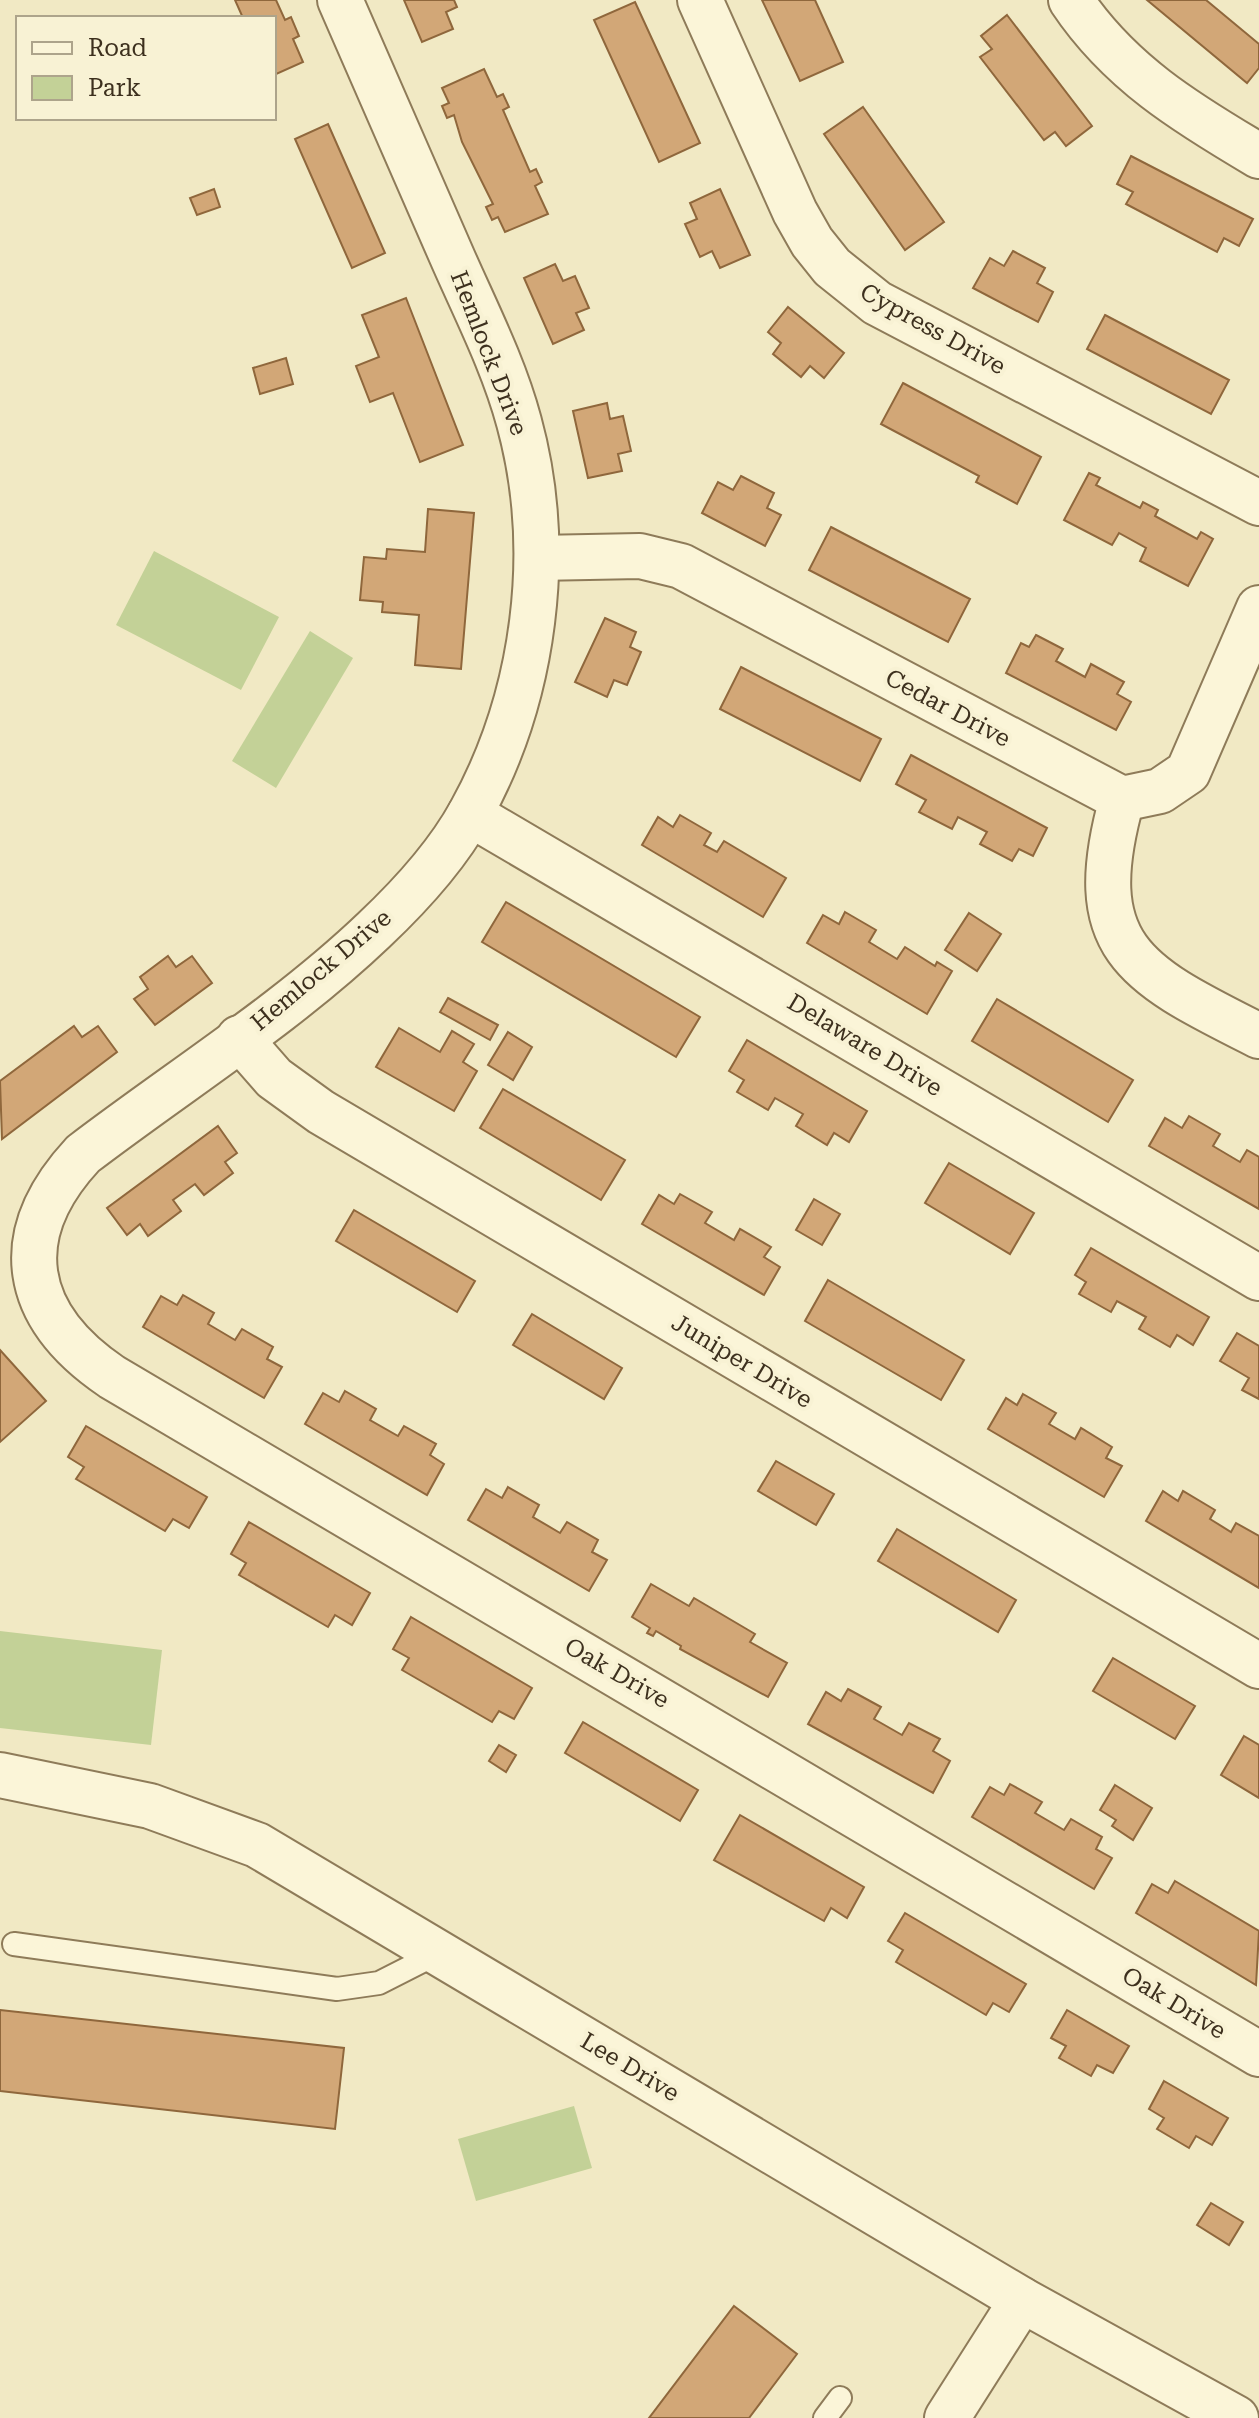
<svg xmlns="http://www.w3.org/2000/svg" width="1259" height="2418" viewBox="0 0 1259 2418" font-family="'Roboto Serif',serif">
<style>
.green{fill:#c3d197}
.building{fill:#d2a777;stroke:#8f673c;stroke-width:2}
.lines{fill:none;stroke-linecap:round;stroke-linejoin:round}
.lane-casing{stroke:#8e7b59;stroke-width:26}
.street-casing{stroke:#8e7b59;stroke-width:48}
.lane{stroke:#fbf5d8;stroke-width:22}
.street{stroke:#fbf5d8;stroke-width:44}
.labels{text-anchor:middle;stroke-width:8;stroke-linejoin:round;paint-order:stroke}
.street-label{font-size:24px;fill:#3d301e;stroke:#f8f2d4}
</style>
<rect width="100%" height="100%" fill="#f1e9c4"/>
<g class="green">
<path d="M154,551L279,617L241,690L116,625Z"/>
<path d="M310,631L353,658L276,788L232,761Z"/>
<path d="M0,1631L162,1650L151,1745L0,1728Z"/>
<path d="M574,2106L592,2168L476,2201L458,2139Z"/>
</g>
<g class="building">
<path d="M235,0H276L285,20L291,17L299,36L293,39L303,62L274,75V18H243Z"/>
<path d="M404,0H454L457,7L446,12L453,29L422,42Z"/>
<path d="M762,0H815L843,62L800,81Z"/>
<path d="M1147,0H1206L1259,44V68L1247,83Z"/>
<path d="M635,2L700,143L659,162L594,20Z"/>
<path d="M1007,15L1092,126L1066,146L1055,132L1044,140L980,57L992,49L981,36Z"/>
<path d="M484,69L497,97L503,94L509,107L503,110L530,172L536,169L542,182L535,186L548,214L505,232L498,217L492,220L486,207L493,204L462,142L454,115L447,118L442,106L449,103L442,88Z"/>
<path d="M863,107L944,222L905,250L824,134Z"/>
<path d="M328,124L385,253L352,268L295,139Z"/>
<path d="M1131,156L1253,219L1239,246L1224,238L1217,252L1126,204L1133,192L1117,184Z"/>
<path d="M214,189L220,207L197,215L190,198Z"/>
<path d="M720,189L750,255L720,268L712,251L700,257L685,224L697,219L690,203Z"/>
<path d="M1013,251L1045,268L1037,283L1053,292L1038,322L973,288L990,258L1004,266Z"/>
<path d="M555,264L563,281L575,276L589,308L576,313L584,330L553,344L524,278Z"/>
<path d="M406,298L463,445L420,462L393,393L370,402L356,366L379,357L362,315Z"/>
<path d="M788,307L844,353L824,378L810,366L801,377L773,354L781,343L768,332Z"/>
<path d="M1105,315L1229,380L1211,414L1087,349Z"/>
<path d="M286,358L293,384L260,394L253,368Z"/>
<path d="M903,383L1041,457L1017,504L976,482L979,476L881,424Z"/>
<path d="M607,403L610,419L623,416L631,451L618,454L622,471L588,478L573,411Z"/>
<path d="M1089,473L1100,478L1096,485L1140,508L1143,502L1158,510L1155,516L1197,539L1201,532L1213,539L1188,586L1140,561L1146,548L1119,533L1112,545L1064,520Z"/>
<path d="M741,476L774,493L767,508L781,515L765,546L702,513L718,482L733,490Z"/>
<path d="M428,509L474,513L461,669L415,665L419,615L382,612L383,602L360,600L364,557L386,559L387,549L425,552Z"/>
<path d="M831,527L970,599L948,642L809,570Z"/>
<path d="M605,618L636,632L630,647L641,652L627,685L614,680L607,697L575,682Z"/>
<path d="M1036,635L1063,649L1056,661L1085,677L1091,664L1124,682L1117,694L1131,702L1116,730L1006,673L1021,643L1029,647Z"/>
<path d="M741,667L881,739L860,781L720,709Z"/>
<path d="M911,755L1047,828L1033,856L1019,849L1012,861L980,844L987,832L958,817L952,829L919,812L926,800L896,784Z"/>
<path d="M680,815L711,833L704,845L717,852L724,841L786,878L763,917L642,845L658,817L673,827Z"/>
<path d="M506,902L700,1017L676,1057L482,942Z"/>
<path d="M845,912L876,930L869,942L897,959L905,947L935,966L937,962L952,971L927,1014L807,943L823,915L839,924Z"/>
<path d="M969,913L1001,934L977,971L945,950Z"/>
<path d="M168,956L176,967L192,956L212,983L155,1025L134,999L148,989L140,977Z"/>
<path d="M448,998L498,1025L490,1040L440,1012Z"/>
<path d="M997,999L1133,1080L1108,1122L972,1041Z"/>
<path d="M74,1026L82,1037L98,1026L117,1052L2,1139L0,1081Z"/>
<path d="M399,1028L440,1052L452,1031L474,1044L463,1062L477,1071L454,1111L376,1067Z"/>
<path d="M508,1032L532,1047L513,1080L488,1065Z"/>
<path d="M747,1040L867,1111L849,1142L834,1133L827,1145L796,1126L803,1114L775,1098L768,1110L737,1092L744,1080L729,1071Z"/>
<path d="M503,1089L625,1160L601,1200L480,1128Z"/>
<path d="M1189,1116L1220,1134L1213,1146L1240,1162L1247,1150L1259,1157V1209L1149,1146L1165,1118L1182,1128Z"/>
<path d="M218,1126L237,1153L225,1162L233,1173L204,1195L195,1184L173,1200L181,1211L148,1236L140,1224L127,1235L107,1208Z"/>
<path d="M949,1163L1034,1213L1010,1254L925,1203Z"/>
<path d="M680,1194L712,1212L705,1223L734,1240L740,1229L771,1247L764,1257L780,1267L764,1295L642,1224L659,1195L674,1204Z"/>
<path d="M814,1199L840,1214L822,1245L796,1230Z"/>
<path d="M354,1210L475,1281L457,1312L336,1241Z"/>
<path d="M1091,1248L1209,1317L1193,1345L1177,1335L1170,1347L1139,1329L1146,1317L1117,1301L1111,1312L1079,1294L1086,1282L1075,1275Z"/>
<path d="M828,1280L964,1360L941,1400L805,1321Z"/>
<path d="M183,1295L214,1313L208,1324L235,1340L242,1329L273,1347L267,1359L282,1367L264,1398L143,1327L161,1296L177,1305Z"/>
<path d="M532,1314L622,1368L604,1399L513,1345Z"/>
<path d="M1237,1333L1259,1346V1399L1242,1390L1249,1378L1220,1361Z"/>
<path d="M0,1350L46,1401L0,1442Z"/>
<path d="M345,1391L376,1409L370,1420L398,1436L404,1426L436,1444L430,1455L444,1464L427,1495L305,1424L323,1393L339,1402Z"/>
<path d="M1023,1394L1056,1413L1049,1424L1075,1439L1081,1428L1112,1447L1106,1458L1122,1466L1104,1497L988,1429L1006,1398L1017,1405Z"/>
<path d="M86,1426L207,1497L189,1528L173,1519L165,1531L76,1479L84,1467L68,1457Z"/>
<path d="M776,1461L834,1494L816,1525L758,1491Z"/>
<path d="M508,1487L539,1505L533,1517L560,1533L567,1522L598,1540L592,1552L607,1560L589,1591L468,1520L486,1489L502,1498Z"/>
<path d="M1163,1491L1178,1501L1183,1491L1215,1510L1210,1519L1231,1532L1236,1523L1259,1536V1588L1146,1521Z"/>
<path d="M249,1522L370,1593L352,1625L335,1615L328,1627L239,1575L246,1563L231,1554Z"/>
<path d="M897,1529L1016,1600L998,1632L878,1561Z"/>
<path d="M651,1584L689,1606L694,1598L755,1634L750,1642L787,1663L768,1697L680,1649L681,1646L656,1631L653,1636L647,1633L650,1628L632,1617Z"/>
<path d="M411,1617L532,1688L514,1719L499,1711L492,1722L402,1670L409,1658L393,1649Z"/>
<path d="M1113,1658L1195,1706L1175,1739L1093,1691Z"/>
<path d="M848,1689L881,1707L874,1719L902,1735L909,1723L940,1739L933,1751L950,1761L933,1793L808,1724L826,1692L841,1701Z"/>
<path d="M583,1722L698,1790L680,1821L565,1753Z"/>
<path d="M1244,1736L1259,1745V1798L1221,1775Z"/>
<path d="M499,1745L516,1755L506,1772L489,1761Z"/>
<path d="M1010,1784L1042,1802L1035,1813L1064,1830L1071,1819L1102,1837L1096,1849L1112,1858L1094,1889L972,1817L990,1787L1004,1795Z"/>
<path d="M1115,1785L1152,1808L1133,1840L1112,1826L1116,1820L1100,1810Z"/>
<path d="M740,1815L864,1887L847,1918L831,1908L824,1921L714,1860Z"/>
<path d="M1175,1881L1259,1931L1256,1985L1136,1913L1152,1884L1168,1893Z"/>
<path d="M905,1913L1026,1984L1009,2012L993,2003L986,2015L896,1962L903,1950L888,1941Z"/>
<path d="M0,2010L344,2048L335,2129L0,2091Z"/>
<path d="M1067,2010L1129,2046L1113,2073L1097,2065L1091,2076L1059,2058L1066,2046L1051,2038Z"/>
<path d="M1164,2081L1228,2118L1212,2145L1196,2136L1189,2148L1157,2129L1164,2118L1149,2109Z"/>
<path d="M1211,2203L1243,2222L1229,2245L1197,2225Z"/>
<path d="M734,2306L797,2354L749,2418H649Z"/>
</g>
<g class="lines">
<defs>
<g id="lane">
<path d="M14,1944L337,1989L379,1983L438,1953"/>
<path d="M825,2418L840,2398"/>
</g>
<g id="street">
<path d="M340,0C378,87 416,174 454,261C477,313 504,366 519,422C554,550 535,696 471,812C448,854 409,897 374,930C286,1014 180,1080 83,1154C7,1236 22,1316 112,1377L1259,2054"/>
<path d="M700,0L795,212L812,242L832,267L877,303L1259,503"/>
<path d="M1071,0C1119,72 1186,113 1259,156"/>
<path d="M537,558L640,556L681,566L1122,799L1160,791L1188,772L1259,608"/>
<path d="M1122,799C1080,949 1136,974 1259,1036"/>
<path d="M470,814L1259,1278"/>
<path d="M239,1038L274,1078L321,1112L1259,1666"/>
<path d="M0,1775L150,1806L257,1845L1022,2300L1236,2418"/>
<path d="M947,2418L1022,2300"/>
</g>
</defs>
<use href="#lane" class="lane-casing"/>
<use href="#street" class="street-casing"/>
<use href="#lane" class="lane"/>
<use href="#street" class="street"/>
</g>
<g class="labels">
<g class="street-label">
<text transform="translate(933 329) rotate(29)" y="8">Cypress Drive</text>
<text transform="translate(489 353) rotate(69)" y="8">Hemlock Drive</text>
<text transform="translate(948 708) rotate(28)" y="8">Cedar Drive</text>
<text transform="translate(321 970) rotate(-40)" y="8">Hemlock Drive</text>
<text transform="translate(865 1045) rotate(31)" y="8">Delaware Drive</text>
<text transform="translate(742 1361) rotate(31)" y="8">Juniper Drive</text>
<text transform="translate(617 1673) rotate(30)" y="8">Oak Drive</text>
<text transform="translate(1174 2003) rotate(31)" y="8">Oak Drive</text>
<text transform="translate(630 2067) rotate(31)" y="8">Lee Drive</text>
</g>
</g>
<rect x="16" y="16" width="260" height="104" fill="#f8f2d4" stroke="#ada48b" stroke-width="2"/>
<rect x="32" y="42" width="40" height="12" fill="#fbf5d8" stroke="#ada48b" stroke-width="2"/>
<text x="88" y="56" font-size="24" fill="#3d301e">Road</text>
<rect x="32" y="76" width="40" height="24" fill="#c3d197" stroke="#ada48b" stroke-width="2"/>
<text x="88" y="96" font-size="24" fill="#3d301e">Park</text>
</svg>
